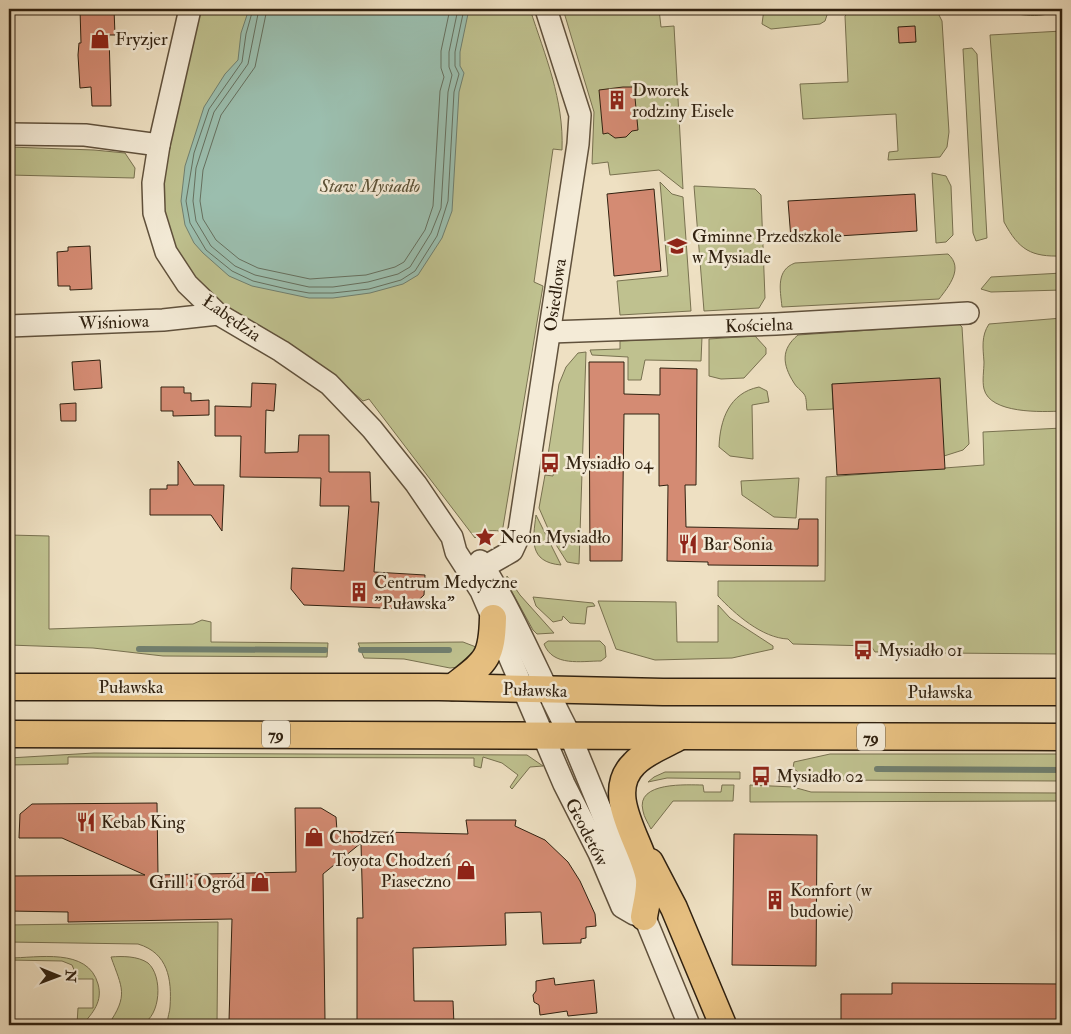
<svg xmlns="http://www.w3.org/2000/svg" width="1071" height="1034" viewBox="0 0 1071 1034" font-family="'IM FELL Double Pica',serif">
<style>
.green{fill:#bfc18f;stroke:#787150}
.water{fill:#9bbeae;stroke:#707f6f}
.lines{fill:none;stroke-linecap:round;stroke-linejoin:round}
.shore{stroke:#66705f;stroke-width:1}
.stream{stroke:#707f6f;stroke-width:6}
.building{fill:#d48b73;stroke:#302110}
.minor-casing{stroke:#60513c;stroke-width:24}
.major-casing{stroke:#302110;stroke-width:29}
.minor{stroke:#f4ebd7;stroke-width:21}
.major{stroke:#e7c081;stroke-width:26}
.labels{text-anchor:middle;stroke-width:5;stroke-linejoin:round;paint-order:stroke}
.shield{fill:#f4ebd7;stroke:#6b5e4c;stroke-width:1}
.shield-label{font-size:16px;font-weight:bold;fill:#302110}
.poi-label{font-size:18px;fill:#302110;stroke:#f4ebd7;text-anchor:start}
.park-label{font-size:18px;font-style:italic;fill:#5b5136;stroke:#f4ebd7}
.street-label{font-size:18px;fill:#302110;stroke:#f4ebd7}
</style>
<rect width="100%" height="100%" fill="#eee0c2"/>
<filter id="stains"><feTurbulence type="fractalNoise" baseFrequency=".004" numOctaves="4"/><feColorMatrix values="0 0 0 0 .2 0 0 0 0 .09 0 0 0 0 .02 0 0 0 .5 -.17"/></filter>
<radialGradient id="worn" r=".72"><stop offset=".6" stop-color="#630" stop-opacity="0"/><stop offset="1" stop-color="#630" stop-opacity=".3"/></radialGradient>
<g class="green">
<path d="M200,9H530C545,56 564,99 562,150L553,149L534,282L543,286L502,533L500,531C490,530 482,530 475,538L369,399L363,401L331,373L292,345L216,300L188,269L170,236L162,202L163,179L167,149Z"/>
<path d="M563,9H659L661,27L674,26L683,189L659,170L610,175L608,162L592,164L594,112Z"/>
<path d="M764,9H829L825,21L820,24L771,29L762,24Z"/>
<path d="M852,9H936L942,21L949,132L947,147L940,157L888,160L889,152L898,151L896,114L803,119L800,84L848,82L845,16Z"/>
<path d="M999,9H1062C1043,19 1018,16 999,9Z"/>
<path d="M1062,31V256C1031,257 1019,250 1004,222L990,35Z"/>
<path d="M972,48L977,54L987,238L976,241L973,233L963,49Z"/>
<path d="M9,147L94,150L125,153L135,168L134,178L9,175Z"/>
<path d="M932,173L946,176L951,186L953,235L946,242L936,243Z"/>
<path d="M660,182L672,194L683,197L691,311L620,315L617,281L668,276Z"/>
<path d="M694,186L755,189L761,195L765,298L759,308L704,311Z"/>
<path d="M948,254C964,268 949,286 939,299L782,307C780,289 776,270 795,263Z"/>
<path d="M1062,273V290L991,292L981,289L991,277Z"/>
<path d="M1062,318V411C1042,412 990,414 984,389C982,381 984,370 984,362C983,348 981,336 989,324Z"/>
<path d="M959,324L962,327L969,444L963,450L944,456L832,384L833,409L807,410C806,405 807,398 804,394C801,390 796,387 794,383C782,364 781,349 798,335Z"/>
<path d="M755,336L766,348V354L744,378L721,379L709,376V339Z"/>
<path d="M702,337L701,361L645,360L641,380H628V357L592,355L590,350L620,349V341Z"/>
<path d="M586,352L579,564L567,562L553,540L539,508L545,475L553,476L556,456L548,455L559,384L566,367L578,353Z"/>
<path d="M759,387L767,391L769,402L752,405L753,459L730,456L719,447C720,420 729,393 759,387Z"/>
<path d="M1062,428V654L941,653L934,650L875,652L871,646L793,644L788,639C762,638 735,614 718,596V581H825L826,477L984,465L983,432Z"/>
<path d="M799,478L796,518L774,517L742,495L741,481Z"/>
<path d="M536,515L561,565C528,562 533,539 536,515Z"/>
<path d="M9,535L49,536V629L193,624L202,620L211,622V642L328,643L327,657L163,656L93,648L9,645Z"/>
<path d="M507,576L520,595L554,633L537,634L533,630L506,581Z"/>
<path d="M533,597L593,603L595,606L587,607L585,624L570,623L563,616L562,620L553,622L536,606Z"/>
<path d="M598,601L676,602L677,642H718V605L730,618L773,646V649L732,658L655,660L616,649Z"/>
<path d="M548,641H600L605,646L606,657L601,661C581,661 553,667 544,644Z"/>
<path d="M463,642L476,647L479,652L459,667L450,668L404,659L364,658L358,643Z"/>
<path d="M94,753L527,755L543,766L530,767L512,789L510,787L518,775L502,763L483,757L481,768L474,766V758L68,757V764L9,765V758Z"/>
<path d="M830,754H1062V781L814,780L803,776L793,768L794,762Z"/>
<path d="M665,772H740V779L667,778L648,782L654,777Z"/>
<path d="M703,785L704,792H721L722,785H734L733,801H673L651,829C648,823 644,817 643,811C635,781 688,785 703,785Z"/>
<path d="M750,785L793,787L811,792L1062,793V801L750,802Z"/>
<path d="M218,922L217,1025H177L168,1022C167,1017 170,1012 170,1007C172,979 168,953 138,944L9,942V925Z"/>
<path d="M111,957C122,956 138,956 148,963C163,976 161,1016 142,1024C133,1028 118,1025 108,1025C129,995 122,988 111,957Z"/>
<path d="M9,958C37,958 88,947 98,984C103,1001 93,1013 82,1025H48V1023L77,1024L78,1008H93V979H78L72,965L62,961L9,960Z"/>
</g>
<path class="water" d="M249,9H469L460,52V66L464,73L459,92L452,211L442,238L418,275L403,284L370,293L333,298H309L252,286L229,276L203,253L194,243L185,225L181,201L185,166L204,107L225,74L238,60L241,33Z"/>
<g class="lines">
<g class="shore">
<path d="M253,9L246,34L242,62L209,109L194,153L186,201L190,223L206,250L232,271L253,281L287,289L309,293H333L369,289L401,280L415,271L437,236L448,201L454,92L459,74L455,66V52L464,9"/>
<path d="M259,9L248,64L214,112L196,168L193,201L196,221L211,246L235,266L255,275L309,287H333L368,282L398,274L410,267L431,233L441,208L448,92L452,75L449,67V52L458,9"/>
<path d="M267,9L255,67L221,115L203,170L200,201L203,219L216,240L239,259L258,268L310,279L366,275L395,267L404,262L425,230L433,206L440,91L444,77L441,68V51L450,9"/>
</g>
<g class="stream">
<path d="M139,649L325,650"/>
<path d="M361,650H449"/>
<path d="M877,769L1062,770"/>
</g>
</g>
<g class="building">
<path d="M80,9H114L115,35H109L111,106H92L91,87L80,88L78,55L79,43H81Z"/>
<path d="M915,26L916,42L899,43L898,27Z"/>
<path d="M623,87H634L638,130L632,131L626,137L615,138L608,133L603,134L599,90Z"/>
<path d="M654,189L661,271L614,276L607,194Z"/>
<path d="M915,194L917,231L791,239L788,201Z"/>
<path d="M90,246L92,289L70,290V286H58L57,252L68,251V247Z"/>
<path d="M100,360L102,388L74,390L72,362Z"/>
<path d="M589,362H624V394L660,395V368L697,369L696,485H685L686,527L798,529L799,519H818V566L708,565V562L667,561L668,485L659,486V414H624L622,561H590Z"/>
<path d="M940,378L945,469L837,475L832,384Z"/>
<path d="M252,383L276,384L274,411L266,410L265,453L298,452L299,435H329V472H370L371,502H379L374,572L425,575L424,595L409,609L304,605L291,589L292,568L344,571L349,506H320L321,478L240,477L241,436H215V406L251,407Z"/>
<path d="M161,387H184V393H191V401L209,400V415L173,416V411H161Z"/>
<path d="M76,403V421H61L60,404Z"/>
<path d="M178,461L194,485H224L222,531L211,515H150V489H167V485H178Z"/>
<path d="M157,803L158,875L296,872L295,808H321L336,817L337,831L468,834L466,820H516L515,826L545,840L568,862L580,881L595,914L596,926L586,927V938L581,939V943L543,944L541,912L505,913L506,945L413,948L414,1001H453L454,1025H357V918H363L361,843L323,874L325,1020L229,1021L232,919L68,922V912L9,911V876L145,875L62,838H19L20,814L32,804Z"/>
<path d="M734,834L817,835L816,966L732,965Z"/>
<path d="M554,978L555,985L594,980L597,1013L568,1016L567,1011L540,1015L539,1005L534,1002L533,995L536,991V981Z"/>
<path d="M892,983L1062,984V1025H841V994H892Z"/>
</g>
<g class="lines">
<defs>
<g id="minor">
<path d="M190,9L159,145L153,183L154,213L166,252L187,284L218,314L281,351L329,384L372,429L416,484L452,537L456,552L481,591L564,784L599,853L622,907L634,914L644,917"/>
<path d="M9,134L85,135L159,145"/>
<path d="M9,326L163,320L218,314"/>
<path d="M550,332L776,324L968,313"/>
<path d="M480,561C516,616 539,677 570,735L689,1025"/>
<path d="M484,567L512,551L518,538L578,144L580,115L546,9"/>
</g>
<g id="major">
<path d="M9,687H439L663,692H1062"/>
<path d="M453,687C485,662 492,660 493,618"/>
<path d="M9,734L1062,737"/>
<path d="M650,862L674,908L723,1025"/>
<path d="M644,917C646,904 650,892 649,879C644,844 602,795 634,764C645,752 663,746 677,738"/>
</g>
</defs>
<use href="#minor" class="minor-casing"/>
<use href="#major" class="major-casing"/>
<use href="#minor" class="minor"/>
<use href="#major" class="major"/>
</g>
<defs>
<symbol id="shop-bare" viewBox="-9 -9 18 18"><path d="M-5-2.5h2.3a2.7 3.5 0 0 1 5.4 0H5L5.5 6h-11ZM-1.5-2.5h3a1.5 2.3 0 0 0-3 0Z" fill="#8f2418" stroke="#f4ebd7" stroke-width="2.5" paint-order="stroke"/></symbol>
<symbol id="building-bare" viewBox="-9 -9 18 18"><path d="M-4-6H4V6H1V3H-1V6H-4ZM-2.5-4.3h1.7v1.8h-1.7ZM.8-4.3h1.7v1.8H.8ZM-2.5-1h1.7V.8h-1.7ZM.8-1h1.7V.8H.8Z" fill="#8f2418" stroke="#f4ebd7" stroke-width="2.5" paint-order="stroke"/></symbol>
<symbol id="school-bare" viewBox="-9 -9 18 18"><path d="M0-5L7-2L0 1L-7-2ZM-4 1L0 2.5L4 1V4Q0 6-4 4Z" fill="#8f2418" stroke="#f4ebd7" stroke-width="2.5" paint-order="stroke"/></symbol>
<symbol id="bus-bare" viewBox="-9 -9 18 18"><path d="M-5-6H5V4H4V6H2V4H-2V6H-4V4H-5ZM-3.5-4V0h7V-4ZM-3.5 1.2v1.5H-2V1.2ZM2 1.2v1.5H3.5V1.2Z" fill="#8f2418" stroke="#f4ebd7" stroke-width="2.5" paint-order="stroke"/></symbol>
<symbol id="sight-bare" viewBox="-9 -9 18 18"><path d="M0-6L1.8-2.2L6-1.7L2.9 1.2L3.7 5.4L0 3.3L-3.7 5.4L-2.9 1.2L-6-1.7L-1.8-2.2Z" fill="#8f2418" stroke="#f4ebd7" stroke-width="2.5" paint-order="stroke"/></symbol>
<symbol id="restaurant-bare" viewBox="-9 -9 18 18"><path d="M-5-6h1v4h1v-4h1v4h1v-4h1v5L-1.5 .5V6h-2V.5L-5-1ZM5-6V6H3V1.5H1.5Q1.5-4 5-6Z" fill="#8f2418" stroke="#f4ebd7" stroke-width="2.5" paint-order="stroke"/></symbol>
</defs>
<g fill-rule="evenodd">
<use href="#shop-bare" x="86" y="25" width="28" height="28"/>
<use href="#building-bare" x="603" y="86" width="28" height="28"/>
<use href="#school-bare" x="663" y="232" width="28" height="28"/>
<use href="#bus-bare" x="536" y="449" width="28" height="28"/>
<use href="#sight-bare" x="471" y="523" width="28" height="28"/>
<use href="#restaurant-bare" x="674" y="530" width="28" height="28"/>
<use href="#building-bare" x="345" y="578" width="28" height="28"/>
<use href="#bus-bare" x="849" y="636" width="28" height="28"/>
<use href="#bus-bare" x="747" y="762" width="28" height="28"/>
<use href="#restaurant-bare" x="72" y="808" width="28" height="28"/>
<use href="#shop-bare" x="300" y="823" width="28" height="28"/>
<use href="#shop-bare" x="452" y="856" width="28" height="28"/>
<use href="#shop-bare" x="246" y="868" width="28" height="28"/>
<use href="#building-bare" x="761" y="886" width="28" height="28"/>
</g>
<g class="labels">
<g class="shield">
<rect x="262" y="720.5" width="28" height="27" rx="4"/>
<rect x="857" y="723.5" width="28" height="27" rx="4"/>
</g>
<g class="shield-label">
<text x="276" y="740">79</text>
<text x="871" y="743">79</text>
</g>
<g class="poi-label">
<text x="115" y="45">Fryzjer</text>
<text x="632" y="96">Dworek<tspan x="632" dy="21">rodziny Eisele</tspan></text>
<text x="692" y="242">Gminne Przedszkole<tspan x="692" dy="21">w Mysiadle</tspan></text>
<text x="565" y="469">Mysiadło 04</text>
<text x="500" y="543">Neon Mysiadło</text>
<text x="703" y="550">Bar Sonia</text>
<text x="374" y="588">Centrum Medyczne<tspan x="374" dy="21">"Puławska"</tspan></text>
<text x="878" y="656">Mysiadło 01</text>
<text x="776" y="782">Mysiadło 02</text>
<text x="101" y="828">Kebab King</text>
<text x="329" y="843">Chodzeń</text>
<text x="451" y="866" text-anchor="end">Toyota Chodzeń<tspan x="451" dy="21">Piaseczno</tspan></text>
<text x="245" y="888" text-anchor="end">Grill i Ogród</text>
<text x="790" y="896">Komfort (w<tspan x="790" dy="21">budowie)</tspan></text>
</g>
<g class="park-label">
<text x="370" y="192">Staw Mysiadło</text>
</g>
<g class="street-label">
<text transform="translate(555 295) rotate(-82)" y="6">Osiedlowa</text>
<text transform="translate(232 318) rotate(35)" y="6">Łabędzia</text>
<text transform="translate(114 322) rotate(-2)" y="6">Wiśniowa</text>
<text transform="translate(759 325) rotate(-2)" y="6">Kościelna</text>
<text x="131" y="693">Puławska</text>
<text transform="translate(535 690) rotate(2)" y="6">Puławska</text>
<text x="940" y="698">Puławska</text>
<text transform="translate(587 832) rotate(63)" y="6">Geodetów</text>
</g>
</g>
<rect width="1071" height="1034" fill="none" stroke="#eee0c2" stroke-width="30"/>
<rect x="10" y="10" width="1051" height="1014" fill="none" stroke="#302110" stroke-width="2.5"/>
<rect x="15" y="15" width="1041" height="1004" fill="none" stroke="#302110"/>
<g transform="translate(58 976) rotate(91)" stroke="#f4ebd7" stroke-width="4" paint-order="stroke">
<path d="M0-4L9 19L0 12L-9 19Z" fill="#302110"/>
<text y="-8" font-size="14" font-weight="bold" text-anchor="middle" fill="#302110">N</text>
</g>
<rect width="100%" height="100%" filter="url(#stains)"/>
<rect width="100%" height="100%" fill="url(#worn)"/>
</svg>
